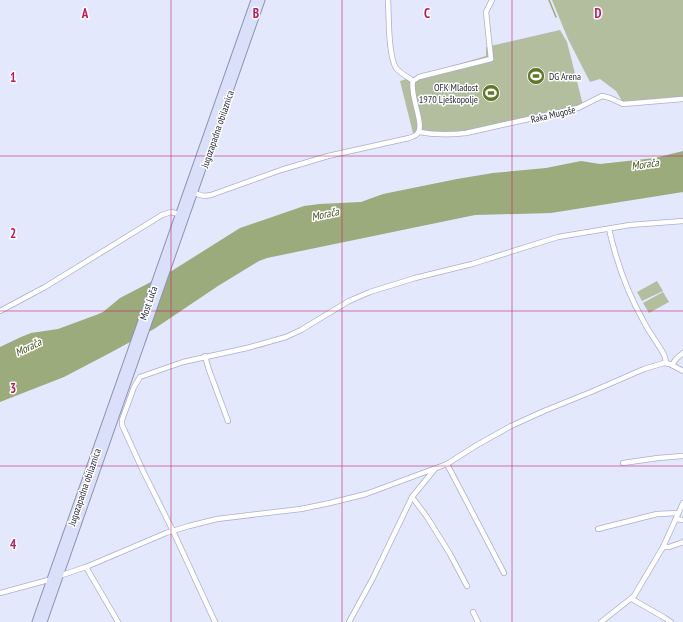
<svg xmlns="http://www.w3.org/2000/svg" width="683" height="622" viewBox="0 0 683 622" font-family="'PT Sans Narrow',sans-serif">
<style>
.green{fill:#b2be9d}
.water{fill:#9bab7b}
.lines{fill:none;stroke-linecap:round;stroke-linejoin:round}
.stream{stroke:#9bab7b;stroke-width:1.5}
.minor-casing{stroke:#a9afcf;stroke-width:6}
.primary-casing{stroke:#8c92b3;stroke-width:9}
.minor{stroke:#fff;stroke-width:4.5}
.primary{stroke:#dbe0fa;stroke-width:7}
.grid{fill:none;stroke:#c2185b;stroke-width:1;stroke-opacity:0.55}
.labels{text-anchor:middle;stroke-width:3;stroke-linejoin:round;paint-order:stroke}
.poi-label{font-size:10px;fill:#272936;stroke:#fff;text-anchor:start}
.street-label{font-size:10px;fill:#272936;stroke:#fff}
.water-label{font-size:11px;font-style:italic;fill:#3d4c16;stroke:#fff}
.grid-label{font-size:13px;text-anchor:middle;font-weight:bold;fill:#c2185b;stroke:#fff;stroke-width:3;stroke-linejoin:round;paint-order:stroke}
</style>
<rect width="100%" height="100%" fill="#e4e8fc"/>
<g class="green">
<path d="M552,0H683V99L624,104L616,91L600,79L590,82L568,39Z"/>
<path d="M560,30L567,42L583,105L467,131L413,133L400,81L486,56V47Z"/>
<path d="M657,281L663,291L642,301L637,292Z"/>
<path d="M663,292L669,302L649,313L643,303Z"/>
</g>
<path class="water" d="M683,151V192L551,213L475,215L267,258L259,261L218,286L154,329L108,354L64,377L0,402V347L21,337L31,333L58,329L96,315L103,312L120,298L170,272L240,228L304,206L319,204L361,202L383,194L457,179L493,173L546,168L581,161L600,164L655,158Z"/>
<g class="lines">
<path class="stream" d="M549,0L556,17"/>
<defs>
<g id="minor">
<path d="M388,0C389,16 388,55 396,68C400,73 408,77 413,81"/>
<path d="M419,132C435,135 450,135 466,133L578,108L602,96L610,98L623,104L683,99"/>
<path d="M194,193L204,196L211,195L281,170L328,156L409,138C412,137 415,136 417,134C426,126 409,95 413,81L419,77L491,59L486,12L492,0"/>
<path d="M609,229C616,260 628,294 644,322C649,332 656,341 662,351L665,357L666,363"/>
<path d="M0,311L45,287L162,215L171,212L179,214"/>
<path d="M205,356L209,370L228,421"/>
<path d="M672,365L676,359L683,353"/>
<path d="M623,463L658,458L683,456"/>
<path d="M447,464L504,573"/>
<path d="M412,497L427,517L450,554L467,586"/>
<path d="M676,519L683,520"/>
<path d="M598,529L657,514L678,513"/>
<path d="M663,547H669L683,542"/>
<path d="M86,567L118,622"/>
<path d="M59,576L86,567L166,533L189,526L217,519L301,509L330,503L366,494L447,464L477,445L511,426L544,411L591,392L644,369L664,363L670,364L683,371"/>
<path d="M0,593L52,579"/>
<path d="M632,599L665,618L671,622"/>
<path d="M473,612L478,622"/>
<path d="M215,622L173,531L143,471L122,425V420L134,387L140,377L183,362L247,348L286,337L301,330L349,301L370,292L415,278L472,264L558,237L630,225L683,221"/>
<path d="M349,622L373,578L412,497L434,470"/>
<path d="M601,622L634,596L663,547L683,503"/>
</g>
<g id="primary">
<path d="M36,622L255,0"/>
<path d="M43,622L261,0"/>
</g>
</defs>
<use href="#minor" class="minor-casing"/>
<use href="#primary" class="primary-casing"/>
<use href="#minor" class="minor"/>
<use href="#primary" class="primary"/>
</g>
<path class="grid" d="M171,0V622M342,0V622M512,0V622M0,156H683M0,311H683M0,466H683"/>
<defs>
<symbol id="stadium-disc" viewBox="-11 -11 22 22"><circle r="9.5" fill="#617728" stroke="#fff"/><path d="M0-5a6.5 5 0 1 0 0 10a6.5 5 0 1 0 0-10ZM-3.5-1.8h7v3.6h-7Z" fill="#fff"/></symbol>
</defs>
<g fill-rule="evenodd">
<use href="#stadium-disc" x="526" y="66" width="20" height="20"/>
<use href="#stadium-disc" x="481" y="83" width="20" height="20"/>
</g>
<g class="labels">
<g class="poi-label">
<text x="549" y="80">DG Arena</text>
<text x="478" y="91" text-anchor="end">OFK Mladost<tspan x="478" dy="12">1970 Lješkopolje</tspan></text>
</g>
<g class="street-label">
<text transform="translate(553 114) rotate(-13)" y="4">Raka Mugoše</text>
<text transform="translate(217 129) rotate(-71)" y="4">Jugozapadna obilaznica</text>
<text transform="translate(148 303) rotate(-71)" y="4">Most Luča</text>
<text transform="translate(84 487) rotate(-71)" y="4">Jugozapadna obilaznica</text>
</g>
<g class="water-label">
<text transform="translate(645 164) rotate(-8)" y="4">Morača</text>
<text transform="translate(325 214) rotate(-12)" y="4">Morača</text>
<text transform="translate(28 347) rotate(-26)" y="4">Morača</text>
</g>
</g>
<g class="grid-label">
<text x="85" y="18">A</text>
<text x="256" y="18">B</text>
<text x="427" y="18">C</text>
<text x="598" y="18">D</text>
<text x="13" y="82">1</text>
<text x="13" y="238">2</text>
<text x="13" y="393">3</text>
<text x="13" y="549">4</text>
</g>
</svg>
